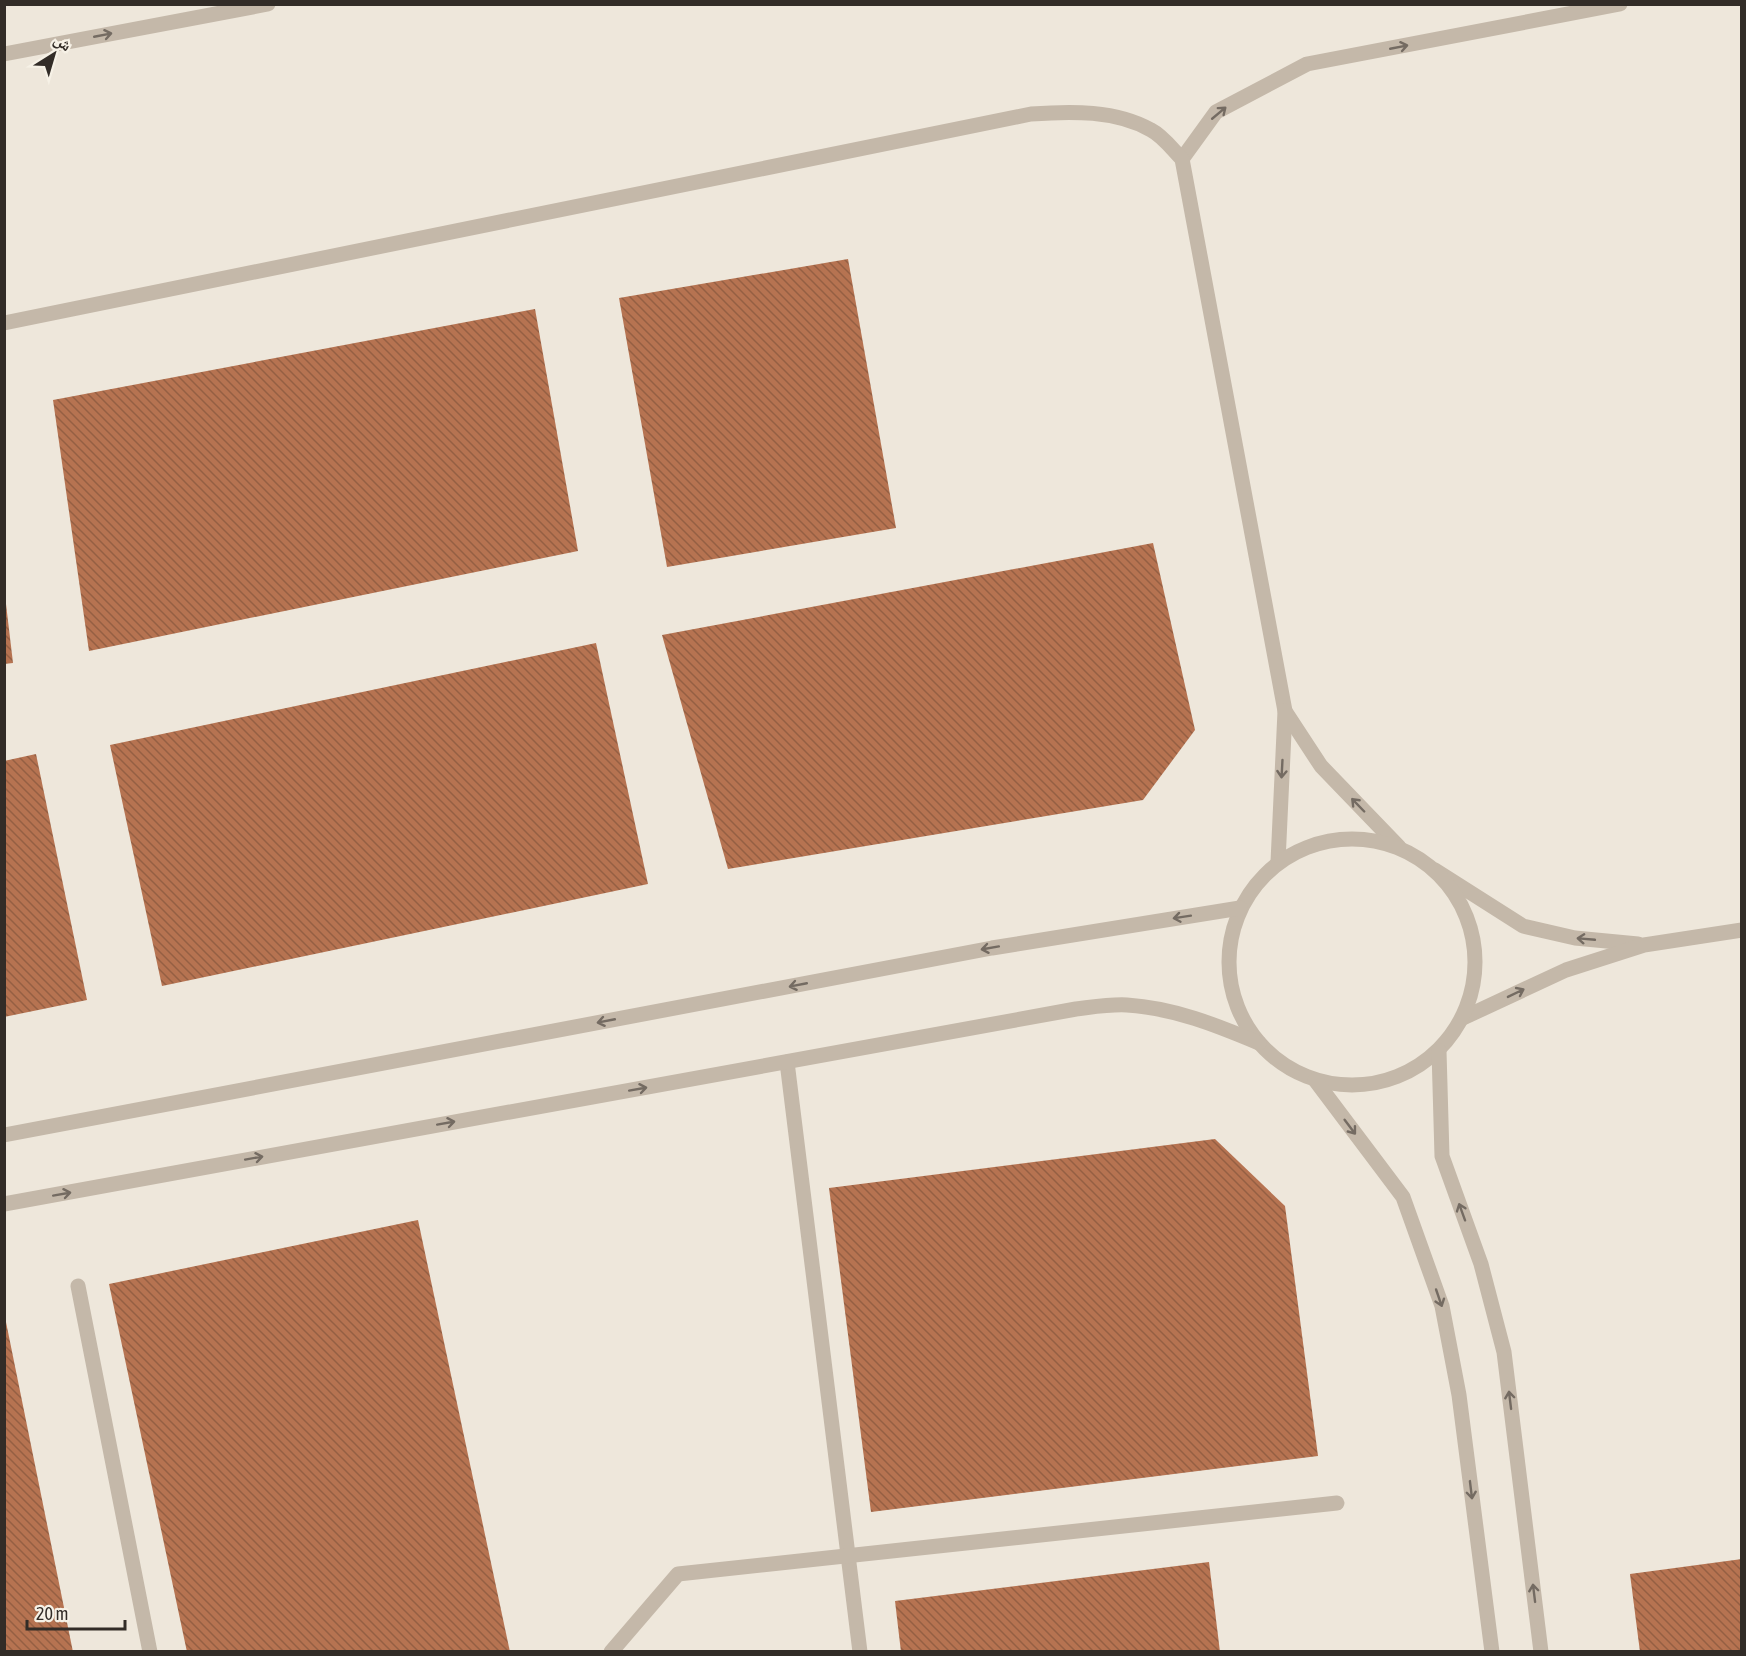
<svg xmlns="http://www.w3.org/2000/svg" width="1746" height="1656" viewBox="0 0 1746 1656" font-family="'Asap Condensed','Noto Naskh Arabic',sans-serif">
<style>
.building{fill:url(#building-back-hatch)}
.lines{fill:none;stroke-linecap:round;stroke-linejoin:round}
.service{stroke:#c4b8a9;stroke-width:15}
.minor{stroke:#c4b8a9;stroke-width:15}
.oneway{stroke:#746b62}
</style>
<defs>
<pattern id="building-back-hatch" width="6" height="6" patternUnits="userSpaceOnUse" patternTransform="scale(1.5)"><rect width="6" height="6" fill="#b67351"/><path d="M-1 5l2 2M0 0l6 6M5-1l2 2" fill="none" stroke="#955f43"/></pattern>
</defs>
<rect width="100%" height="100%" fill="#eee7db"/>
<g class="building">
<path d="M848,259L896,528L667,567L619,298Z"/>
<path d="M535,309L578,551L89,651L53,400Z"/>
<path d="M1153,543L1195,730L1143,800L728,869L662,635Z"/>
<path d="M6,604L13,663L4,664V605Z"/>
<path d="M596,643L648,884L162,986L110,745Z"/>
<path d="M36,754L87,1000L4,1017V761Z"/>
<path d="M1215,1139L1285,1206L1318,1456L871,1512L829,1188Z"/>
<path d="M418,1220L510,1652H187L109,1284Z"/>
<path d="M6,1322L73,1652H4Z"/>
<path d="M1742,1559V1652H1640L1630,1574Z"/>
<path d="M1209,1562L1220,1652H901L895,1601Z"/>
</g>
<g class="lines">
<g class="service">
<path d="M1182,159L1216,112L1307,64L1620,4"/>
<path d="M4,323L1031,114C1071,111 1116,110 1151,130C1163,136 1173,150 1182,159L1285,711L1278,862"/>
<path d="M1285,711L1321,766L1399,847"/>
<path d="M1435,870L1523,926L1575,938L1638,944"/>
<path d="M1463,1018L1566,970L1644,945L1742,930"/>
</g>
<g class="minor">
<path d="M4,54L268,4"/>
<circle cx="1352" cy="962" r="123"/>
<path d="M1439,1051L1442,1156L1481,1264L1504,1352L1541,1652"/>
<path d="M787,1062L860,1652"/>
<path d="M1315,1080L1403,1197L1442,1306L1459,1395L1492,1652"/>
<path d="M4,1135L992,948L1240,908"/>
<path d="M4,1204L1076,1009C1093,1007 1111,1004 1127,1005C1174,1008 1216,1025 1259,1043"/>
<path d="M78,1286L150,1652"/>
<path d="M611,1652L678,1574L1337,1503"/>
</g>
</g>
<defs><path id="oneway-shaft" d="M-6 0H5M1.5-3L5.5 0L1.5 3" fill="none" stroke-width="1.6" stroke-linecap="round" stroke-linejoin="round" transform="scale(1.5)"/></defs>
<g class="oneway">
<use href="#oneway-shaft" transform="translate(103 35) rotate(-11)"/>
<use href="#oneway-shaft" transform="translate(1399 47) rotate(-11)"/>
<use href="#oneway-shaft" transform="translate(1219 113) rotate(-40)"/>
<use href="#oneway-shaft" transform="translate(1282 769) rotate(93)"/>
<use href="#oneway-shaft" transform="translate(1358 805) rotate(-134)"/>
<use href="#oneway-shaft" transform="translate(1182 917) rotate(171)"/>
<use href="#oneway-shaft" transform="translate(1586 939) rotate(-175)"/>
<use href="#oneway-shaft" transform="translate(990 948) rotate(170)"/>
<use href="#oneway-shaft" transform="translate(798 985) rotate(169)"/>
<use href="#oneway-shaft" transform="translate(1516 993) rotate(-26)"/>
<use href="#oneway-shaft" transform="translate(606 1021) rotate(169)"/>
<use href="#oneway-shaft" transform="translate(638 1089) rotate(-10)"/>
<use href="#oneway-shaft" transform="translate(446 1123) rotate(-10)"/>
<use href="#oneway-shaft" transform="translate(1350 1127) rotate(53)"/>
<use href="#oneway-shaft" transform="translate(254 1158) rotate(-10)"/>
<use href="#oneway-shaft" transform="translate(62 1194) rotate(-10)"/>
<use href="#oneway-shaft" transform="translate(1462 1212) rotate(-110)"/>
<use href="#oneway-shaft" transform="translate(1439 1298) rotate(71)"/>
<use href="#oneway-shaft" transform="translate(1510 1400) rotate(-97)"/>
<use href="#oneway-shaft" transform="translate(1471 1490) rotate(83)"/>
<use href="#oneway-shaft" transform="translate(1534 1593) rotate(-97)"/>
</g>
<rect width="1746" height="1656" fill="none" stroke="#322c27" stroke-width="12"/>
<g transform="translate(54 54) rotate(37)" stroke="#f6f1e6" stroke-width="4.5" paint-order="stroke">
<path d="M0-4.5L10 22L0 15L-10 22Z" fill="#322c27"/>
<text y="-9" font-size="16" font-weight="bold" text-anchor="middle" fill="#322c27">ش</text>
</g>
<path d="M27 1620v9h98v-9" fill="none" stroke="#322c27" stroke-width="3"/>
<text x="36" y="1620" font-size="18" fill="#322c27" stroke="#f6f1e6" stroke-width="4.5" paint-order="stroke">20 m</text>
</svg>
